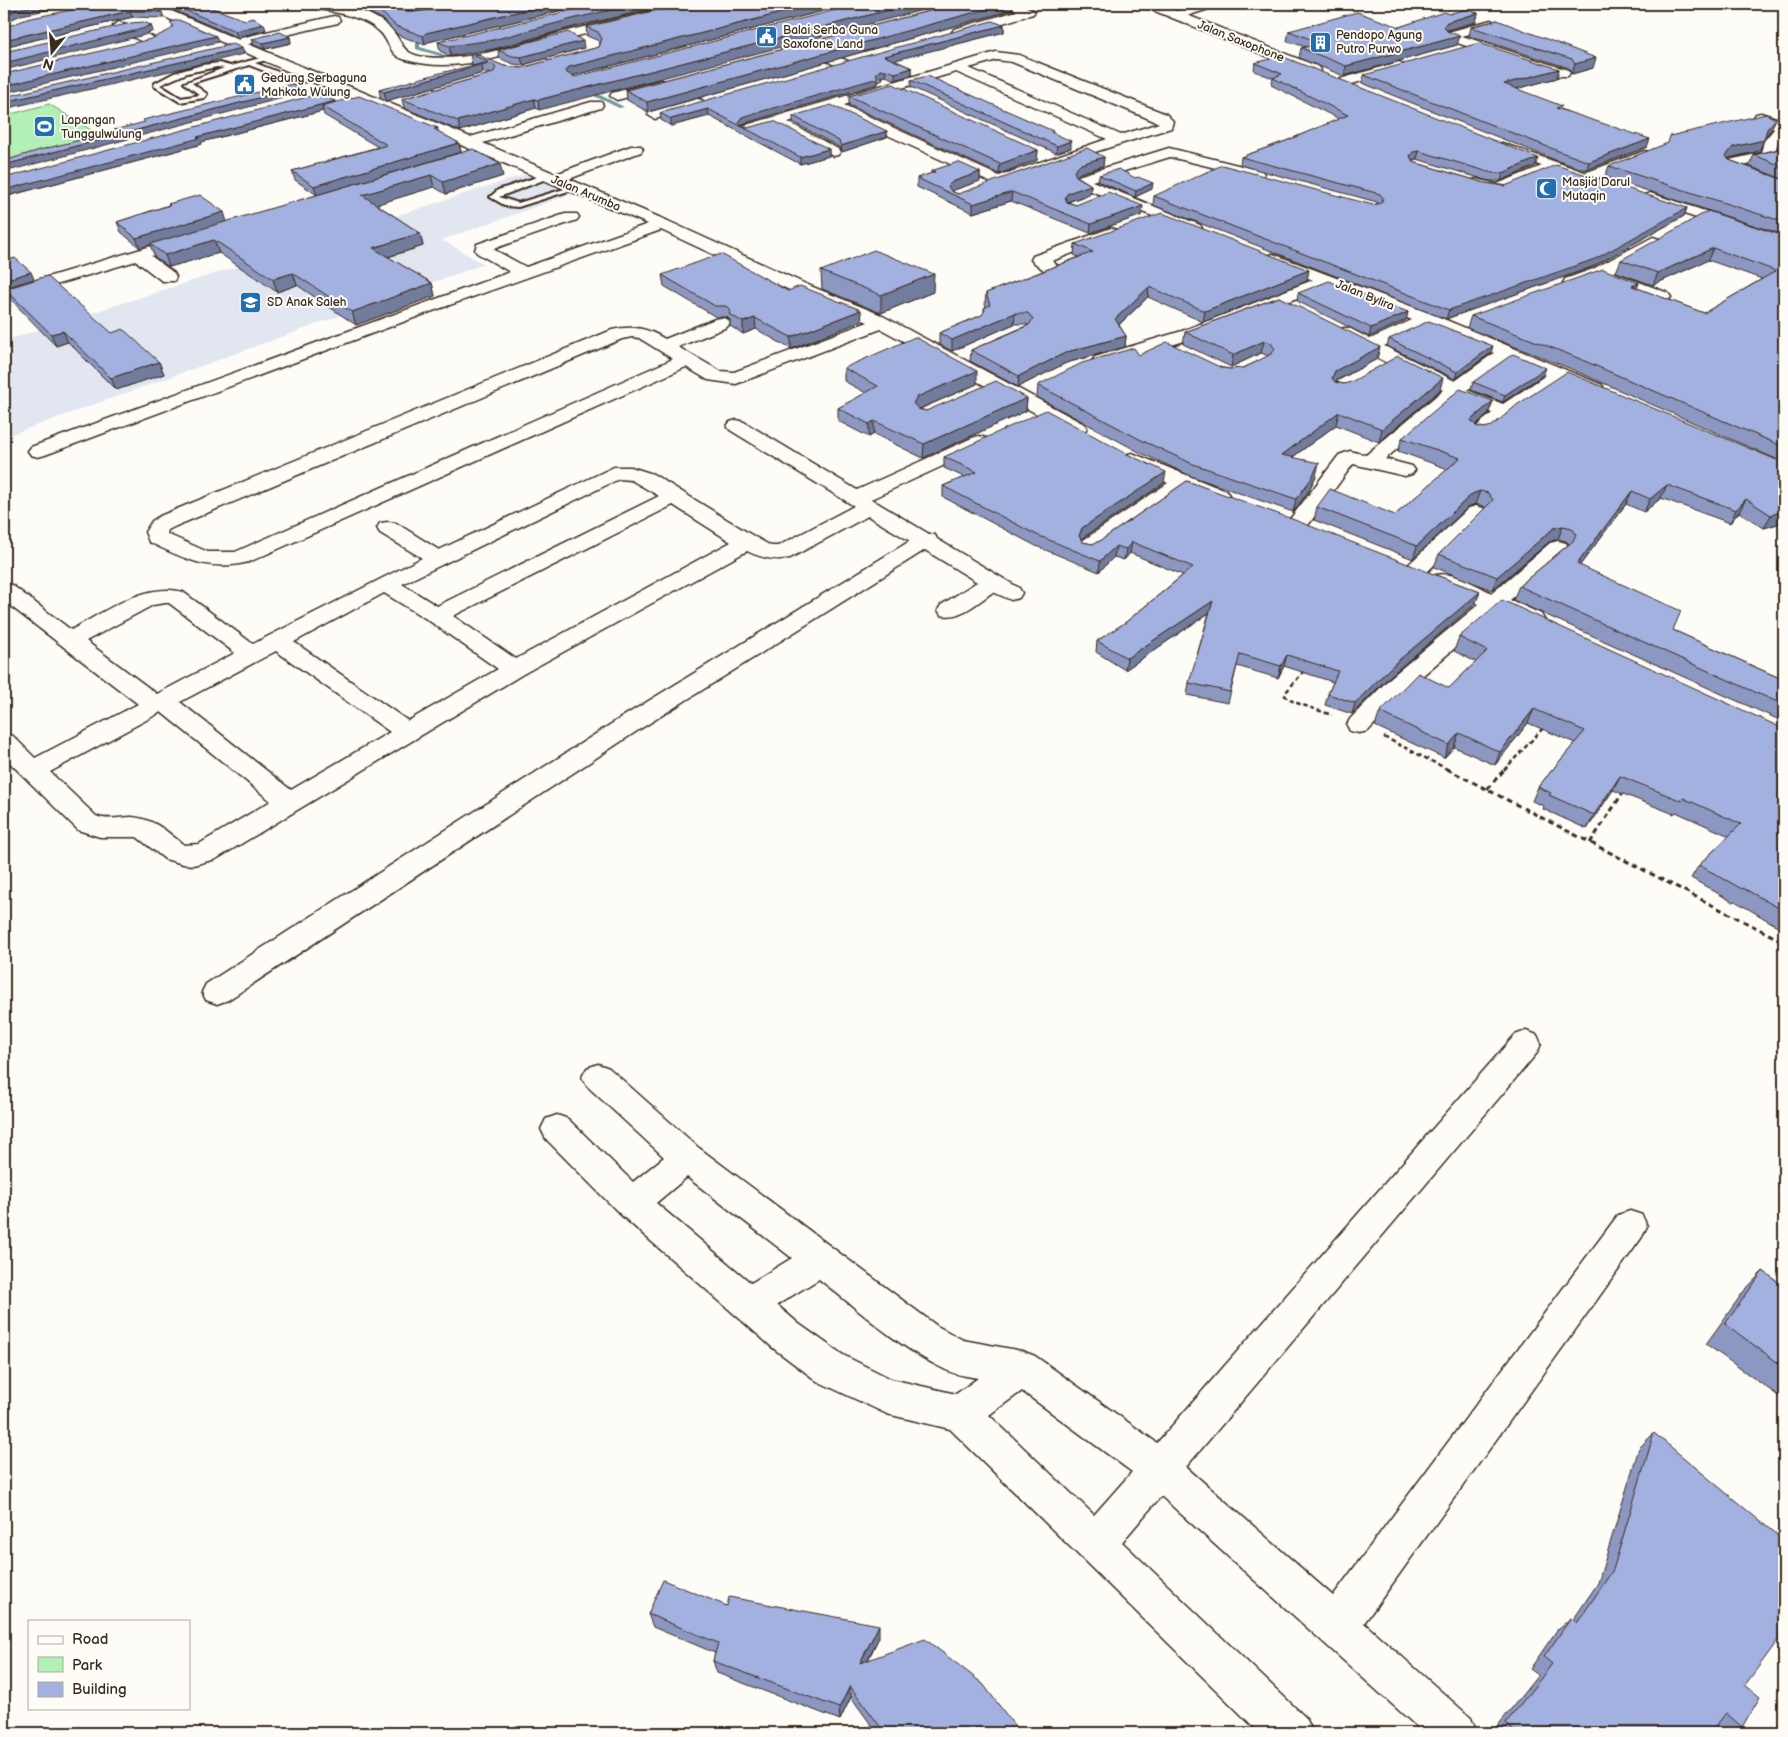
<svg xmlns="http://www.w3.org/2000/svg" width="1788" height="1737" viewBox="0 0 1788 1737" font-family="'Balsamiq Sans',sans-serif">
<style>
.built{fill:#e2e6f0}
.green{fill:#b3f0b5;stroke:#778d6a}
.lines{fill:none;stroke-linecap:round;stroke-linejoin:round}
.stream{fill:#6d959a;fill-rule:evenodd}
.service-casing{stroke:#3b2a1e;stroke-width:4}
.minor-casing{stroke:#3b2a1e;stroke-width:3}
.secondary-casing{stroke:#3b2a1e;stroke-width:3}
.path-far1{stroke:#3b2a1e;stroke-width:2.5;stroke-dasharray:4.5 3;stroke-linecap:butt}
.path{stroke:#3b2a1e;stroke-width:3;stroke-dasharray:5.5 4;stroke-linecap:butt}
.service{fill:#fdfcf7;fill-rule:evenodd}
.minor{fill:#fdfcf7;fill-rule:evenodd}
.secondary{fill:#fdfcf7;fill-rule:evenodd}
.wall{fill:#8c98c1;stroke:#3b2a1e}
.shaded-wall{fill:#727c9d;stroke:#3b2a1e}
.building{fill:#a3b1e0;stroke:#3b2a1e}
.labels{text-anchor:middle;stroke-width:4;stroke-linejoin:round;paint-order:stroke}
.far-poi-label{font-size:12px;fill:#3b2a1e;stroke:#fdfcf7;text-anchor:start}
.far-street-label{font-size:12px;fill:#3b2a1e;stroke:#fdfcf7}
</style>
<rect width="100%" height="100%" fill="#fdfcf7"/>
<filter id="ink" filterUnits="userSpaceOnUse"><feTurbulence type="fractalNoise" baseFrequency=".02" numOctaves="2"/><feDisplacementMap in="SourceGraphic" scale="10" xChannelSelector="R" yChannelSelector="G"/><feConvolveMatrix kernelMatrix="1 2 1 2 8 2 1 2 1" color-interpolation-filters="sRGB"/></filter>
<g filter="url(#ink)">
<path class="built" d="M530,173L574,193L442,240L484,264L4,437V341Z"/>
<path class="green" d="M49,104L104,138L4,166V116Z"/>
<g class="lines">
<g class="stream">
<path d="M353,4H365L376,6L374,7Z"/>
<path d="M1450,4H1455L1456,5L1454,6Z"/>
<path d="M409,31H413L420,39V47L489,68L485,69L416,49V39Z"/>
<path d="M582,88H586L624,107L619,108L582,90Z"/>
</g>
<defs>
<g id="service">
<path d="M268,56L271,58L270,59L255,63L296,79L316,77L319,79L295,83L249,65L192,83L207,94L204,98L180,102L154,86L155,83L174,73L202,65L219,63L230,66ZM217,67L224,68L184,83L200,95L181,98L160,85L187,73Z"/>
<path d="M546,174H549V178L499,197L518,203L574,186L578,188L518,207L506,206L490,197L498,190Z"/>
</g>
<g id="minor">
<path d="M140,4H155L239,40L241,38L334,16L338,17L340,20L338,23L248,44L470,137L591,102H601L603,105L601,108L483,143L556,174L631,146H641L643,149L641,152L569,179L668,221L808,285L879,314L1084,424L1087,428L1084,432L1077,434L1070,432L881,329L736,384L708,380L686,367L249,562C209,572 185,559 149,542L145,532L152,521L160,516L612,330C633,325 647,328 665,339L715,319L721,318L727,319L730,323L727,327L678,347L720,371L734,372L868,322L796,293L661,230L430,312L45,455L38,457L31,455L28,451L31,447L510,272L477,253L475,250L477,244L565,214H577L579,217L577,220L493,249L526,267L648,224L335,92L142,7ZM632,337L639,338L673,359L235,552H208L167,534L168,530L176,526L622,339Z"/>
<path d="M310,4C335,2 370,9 389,27C404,41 399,54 425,57C471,62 519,44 563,32C602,22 642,13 681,4H701L699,7C657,17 615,26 574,37C520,50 459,77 403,59C389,55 389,39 379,31C361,15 334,13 312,7Z"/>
<path d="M383,4H397L407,10L417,12L460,4H482L476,8C448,13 405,31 383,4Z"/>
<path d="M1005,4H1021L1035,11L1033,14L962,35H954L952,32L954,29L1017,11Z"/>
<path d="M1200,4H1217L1215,7L1177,19L1171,15L1173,12Z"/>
<path d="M1491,20L1497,24L1495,27L1462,36L1568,70L1570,73L1568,76H1558L1445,39L1443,36L1445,33Z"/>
<path d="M119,22L153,37L155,40L149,44L145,43L115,29L113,26Z"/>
<path d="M804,42L880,75L882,78L875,82L870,81L800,49L798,46Z"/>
<path d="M996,52L1019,55L1166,114L1173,121L1171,128L1060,163L998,186L831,109L788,122L838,149L840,152L838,155L833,156L775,126L748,133L743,132L741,129L743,126ZM997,60L1012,62L1159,123L1121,135L969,68ZM956,72L1107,139L999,176L844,105Z"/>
<path d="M1399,62L1406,66L1404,69L1345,86L1338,82L1340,79Z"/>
<path d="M661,80L666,81L668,84L666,87L617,100L610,96L612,93Z"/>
<path d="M697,99L702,100L704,103L702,106L655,119L648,115L650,112Z"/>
<path d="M1761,113L1779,119L1784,124V136L1778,142L1773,159L1743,166L1784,182V191L1725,169L1723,166L1729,160L1761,153L1764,141L1774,129C1768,124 1758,123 1754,117L1756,114Z"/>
<path d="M1169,148L1262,171L1264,174L1262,177L1257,178L1170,157L1092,181L1200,225L1202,228L1200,231L1194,233L1079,186L1075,179L1078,176Z"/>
<path d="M1644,151L1649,152L1651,155L1649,158L1592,180H1582L1579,177L1582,174Z"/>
<path d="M1552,162L1557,163L1559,166L1557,169L1504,192C1494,195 1481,190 1471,187L1468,184L1471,181L1476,179L1497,184Z"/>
<path d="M1111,228L1117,230L1119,233L1117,236L1052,261L1059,267L1057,271H1045L1031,260L1033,256Z"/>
<path d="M188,235L194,237L196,240L194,243L151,256L174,273L176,277L174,281H162L136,261L4,300V290Z"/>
<path d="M1653,237L1659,239L1661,242L1659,245L1613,272L1668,293L1671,297L1668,301L1662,302L1656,301L1599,279L1571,288L1565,287L1563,283L1565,279L1593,269Z"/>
<path d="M1273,254L1434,315L1602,385L1604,389L1602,393L1595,395L1588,393L1562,382L1512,415L1486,437L1479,439L1472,437L1469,433L1492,413L1456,399L1385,459L1412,466L1415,470L1412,474L1405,476L1353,464L1306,528L1298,529L1290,528L1287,523L1339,455L1350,451L1366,455L1443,390C1425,381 1343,343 1336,333L1339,329L1345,328L1351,329L1370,339L1412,320L1328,286L1194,338L1101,367L1095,365L1092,361L1095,357L1182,331L1313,280L1267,262L1265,259L1267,256ZM1428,326L1494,353L1455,381L1384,346ZM1509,360L1546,375L1503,404L1467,390Z"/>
<path d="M737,420L744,422L857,490L972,438L979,436L986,438L989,442L986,446L871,499L929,534L935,535L937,539L1019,588L1022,593L1019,598L1011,600L993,592C978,602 960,620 941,615L938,610L941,605L977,582L925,550L637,731L228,1000L217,1004L206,1000L202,992L206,984L619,719L910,541L868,516L790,558C774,561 761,558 747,551L523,674L216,859L193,865L183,864L165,859L137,837H100L78,830L4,757V734L13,736L35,758L138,704L4,601V583L12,585L71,630C105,612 144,582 183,592L253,644L422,558L380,533L377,528L380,523L388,522L396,523L439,550L614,467H631L653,474L755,537L771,546H778L854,506L730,430L727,426L730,422ZM619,479L631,480L659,496L437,606L402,584ZM673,505L731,542L516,659L453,616ZM384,593L428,620L498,669L408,721L294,642ZM165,603H169L235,653L157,694L86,641L153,605ZM276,651L390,732L291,790L180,702ZM161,712L271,801L199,844L184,845C167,832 155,819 132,817C121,817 107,821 96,816L50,772Z"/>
<path d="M1132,453L1226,491L1229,495L1226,499L1219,501L1185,490L1098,551L1090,553L1082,551L1079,546L1082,541L1168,483L1125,463L1122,459L1125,455Z"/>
<path d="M1476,506L1483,508L1487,512L1425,574L1417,576L1409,574L1406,569L1409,564L1469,508Z"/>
<path d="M1558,541L1566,543L1569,548L1566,553L1510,600L1541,614L1544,619L1541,624C1526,628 1511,618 1497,612L1408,688L1368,731L1359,733L1350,731L1347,725L1350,719L1390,678L1479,604L1436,585L1433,580L1436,575C1454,571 1475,585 1492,593L1550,543Z"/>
<path d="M1526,1031L1537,1035L1541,1044L1537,1053L1186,1467L1333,1596L1618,1215L1630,1211L1642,1215L1647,1226L1642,1237L1364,1623L1471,1718L1477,1733H1424L1161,1496L1122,1542L1306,1718L1313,1733H1260L950,1429L887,1414L817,1381L773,1348L620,1214L546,1139L541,1129L546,1119L557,1115L568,1119L633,1182L664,1157L587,1086L582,1077L587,1068L598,1064L609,1068L699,1148L937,1326L963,1340L1022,1351L1035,1356L1157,1443L1515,1035ZM687,1177L792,1258L751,1283L656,1203ZM819,1279C859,1310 898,1347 944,1369C955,1375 966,1376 978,1378L956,1394L891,1379L843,1355L799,1324L777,1305ZM1022,1391L1132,1472L1094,1515L989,1415Z"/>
</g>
<g id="secondary">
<path d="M1143,4H1159L1319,67L1321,70L1319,73H1309L1145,7Z"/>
<path d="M1502,143L1593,175L1596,178L1593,181H1583L1497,150L1495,147L1497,144Z"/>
<path d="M1650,193L1784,237V247L1645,201L1642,198L1645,195Z"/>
</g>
</defs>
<use href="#service" class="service-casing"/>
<use href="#minor" class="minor-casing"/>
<use href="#secondary" class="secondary-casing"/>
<g class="path-far1">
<path d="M1304,671L1286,692L1285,696L1294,702L1332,715"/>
<path d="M1384,737L1449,770"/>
<path d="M1504,770L1545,726"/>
</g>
<g class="path">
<path d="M1447,769L1784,942"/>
<path d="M1487,789L1505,769"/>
<path d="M1590,843L1624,791"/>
</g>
<use href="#service" class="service"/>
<use href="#minor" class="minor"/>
<use href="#secondary" class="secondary"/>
</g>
<g class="wall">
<path d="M100,4L162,12L164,18L133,17L4,47V28Z"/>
<path d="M159,4H201L266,30L237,37Z"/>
<path d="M361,4H388L401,10L413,12L439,9L463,4H589L428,42L425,45L398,35L382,19L370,13L369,9Z"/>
<path d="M400,4H451L417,10L408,8Z"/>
<path d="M683,4H850L571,76L539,110L536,108L460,131L404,108L402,99L493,73H483L386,101L381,99L379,90L475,65L472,64L470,54L504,66L521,68L599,47L600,44L599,41L587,36L586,27Z"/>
<path d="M956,4H1013L1012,10L648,112L627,100L626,90Z"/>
<path d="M1024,4H1047L1032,7Z"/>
<path d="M1478,13L1476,22L1446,31L1457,45L1344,76L1299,58L1301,48L1306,47L1287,41L1289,31L1399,27L1449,14Z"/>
<path d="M1497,20L1593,68L1572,74L1569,68L1469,36L1471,27Z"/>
<path d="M1004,25V32L894,60L912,68V75L895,80L886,76L880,77L878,79V84L742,124L741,126L829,149V156L800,164L709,116L671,126L661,120L660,113Z"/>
<path d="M577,26L494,49L451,56L440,51L438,42Z"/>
<path d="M290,37L291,43L265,49L254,45L252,39Z"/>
<path d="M584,48L523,65L513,64L499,58L498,50Z"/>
<path d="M1255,63L1538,158L1535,166L1501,181H1489L1417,159L1412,160L1413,162L1485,183L1687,208L1684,216L1592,267L1446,319L1153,205L1154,196L1373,205L1378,203L1377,202L1240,165L1241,157L1286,141L1339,119L1271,85L1273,78L1254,71Z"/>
<path d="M1559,69L1557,78L1516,89L1647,147L1586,170L1558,161L1362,83L1364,75Z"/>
<path d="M911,80L1053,133L1071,148L1056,153L911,87Z"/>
<path d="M849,96L1038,150L1037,160L999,174L849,105Z"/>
<path d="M335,102L438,128V132L459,143L461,152L503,176L446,194L434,187L376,204L420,233L423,246L388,257L432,283L435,296L356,325L297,285L277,292L219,253L169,267L155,257L150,245L140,248L121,232L117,222L169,205L168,204L227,222L317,195L295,180L292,171L378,147L324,115L323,111L201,142L202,144L4,197Z"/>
<path d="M1784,114V122L1782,119Z"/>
<path d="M793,116L887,131V137L842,152L839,147L793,122Z"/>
<path d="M1771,129L1765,137L1759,151L1728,159L1729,160L1782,179L1749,166L1754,155L1778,149L1784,132V235L1605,177L1609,166Z"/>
<path d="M1104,157L1103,166L1080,173L1077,176L1091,185L1090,194L1068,202L1076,205L1142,215L1090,233L1011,201L973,213L917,187V178L931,174V171L980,172V181L951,191L958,194Z"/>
<path d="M1099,175L1152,189L1135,197L1098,181Z"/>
<path d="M1784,236V522L1764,528L1739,512L1730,523L1661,498L1644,512L1626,504L1580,565L1673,630L1784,680V722L1513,600L1519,586L1569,544L1566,541L1558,539L1549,542L1492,590L1434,567L1439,554L1485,508L1484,506L1475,504L1468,507L1413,559L1314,520L1317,507L1395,515L1448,469L1398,451L1402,438L1493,401L1488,414L1475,425L1476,426L1484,428L1776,459L1569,368L1467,328L1471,316L1639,283L1637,288L1704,313L1762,279L1708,260L1653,285L1616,272L1621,260Z"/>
<path d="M1075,244L1307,281L1203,322L1148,297L1119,325L1126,336L1125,347L1066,363L1018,387L970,361L971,350L1028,325L1027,324H1014L952,351L939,344V333L982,315L984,313V308L986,307L985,304L986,293L1079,257L1074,255Z"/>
<path d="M821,271L933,292L881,313L822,289Z"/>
<path d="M662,275L788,291L862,321L791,349L756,329L743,334L730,326V320L727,317H716L664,286Z"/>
<path d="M5,289L112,333L159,362L164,374L116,390L68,342L56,346L11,300Z"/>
<path d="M1298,293L1408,312L1406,320L1369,337L1297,301Z"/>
<path d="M1279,297L1377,359L1335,382L1344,384L1440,390L1379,442L1336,425L1293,457L1316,476L1308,492L1293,512L1191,476L1141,453L1037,397L1038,385L1139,355L1230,369L1243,368L1254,363L1269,356L1261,353L1231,367L1183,344L1185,332Z"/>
<path d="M1389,339L1491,353L1455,379L1387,346Z"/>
<path d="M844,368L977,384L920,409L926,411L1027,398L1026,411L923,458L874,434L869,437L838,421V408L866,393L844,381Z"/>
<path d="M1543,375L1503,402L1471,390L1473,382Z"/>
<path d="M944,457L1164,483L1081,539L1083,542L1092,544L1100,541L1187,481L1480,592L1475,604L1389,677L1352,714L1325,705L1328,694L1333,682L1284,666L1278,678L1237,666L1228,703L1187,695L1189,683L1209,613L1125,670L1096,652L1097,641L1126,622L1183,575L1130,553L1124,560L1114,557L1099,572L1036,546L943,497V486L964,477L944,468Z"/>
<path d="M1459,637L1784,729V930L1735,901L1733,902L1691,878L1699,865L1729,836L1676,812L1674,814L1613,790L1587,829L1543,809L1544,806L1532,801L1538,787L1575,743L1528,723L1495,765L1454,747L1444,758L1375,726L1380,712L1449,688L1476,662L1454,651Z"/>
<path d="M1763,1271L1784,1286V1400L1706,1344L1744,1291Z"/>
<path d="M1654,1433L1745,1685L1742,1727L1730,1733H1719L1713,1729L1710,1733H1492L1538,1675L1530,1669L1557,1630L1571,1618L1573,1620L1598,1583L1639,1448Z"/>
<path d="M727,1606L879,1637L868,1660L1020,1733H877L851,1697L840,1720L717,1673L713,1661L715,1653L653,1627L648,1614Z"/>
</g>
<g class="shaded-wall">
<path d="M45,4H78L21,15L4,23V16L18,9Z"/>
<path d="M416,4H451L417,10Z"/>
<path d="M551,4H589L428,42L425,45L423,36L426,33Z"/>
<path d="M636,4H674L577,26L494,49L451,56L449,46Z"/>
<path d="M816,4H850L571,76L567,80L566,71L569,67Z"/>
<path d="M912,4H946L539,110L538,100Z"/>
<path d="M1004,4H1013L1012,10L648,112L647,102Z"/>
<path d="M1032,4H1047L1032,7Z"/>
<path d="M130,11L133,17L4,47V40Z"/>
<path d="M1478,13L1476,22L1444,31V26L1447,22Z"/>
<path d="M264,24L266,30L237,37L235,31Z"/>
<path d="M151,25L153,31L144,35L4,70V63Z"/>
<path d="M1004,25V32L884,63V56Z"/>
<path d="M216,36L218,42L4,93V86Z"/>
<path d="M1460,36L1457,45L1344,76L1346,66Z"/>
<path d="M290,37L291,43L265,49L263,43Z"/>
<path d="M583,41L584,48L523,65L521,57Z"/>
<path d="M242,48L244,54L4,109V102Z"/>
<path d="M1596,58L1593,68L1572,74L1575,64Z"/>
<path d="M482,64L483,73L386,101L384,92Z"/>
<path d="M912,68V75L895,80V73Z"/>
<path d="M1559,69L1557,78L1501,93L1504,84Z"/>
<path d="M880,70H886V76L880,77L878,79V84L742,124L741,126L739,121L742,117L876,74Z"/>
<path d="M300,87L301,93L4,172V165Z"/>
<path d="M534,99L536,108L460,131L458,121Z"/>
<path d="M335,101L336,107L322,106L323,111L201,142L202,144L4,197V190L197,137Z"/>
<path d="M708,109L709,116L671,126V119Z"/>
<path d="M1776,119L1771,129L1763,140L1767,129Z"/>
<path d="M887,131V137L842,152L841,146Z"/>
<path d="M1650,139L1647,147L1586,170L1589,162Z"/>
<path d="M1764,140L1759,151L1729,158L1721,167L1726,156L1733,147Z"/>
<path d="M1071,141V148L1056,153L1057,146Z"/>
<path d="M459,143L461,152L317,195L314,186Z"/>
<path d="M829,149V156L800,164V157Z"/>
<path d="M1038,150L1037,160L999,174L1000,164Z"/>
<path d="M1419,151L1417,159L1411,160L1410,156L1413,152Z"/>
<path d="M1104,157L1103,166L1080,173L1073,180L1074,171L1081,164Z"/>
<path d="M1538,158L1535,166L1501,181L1503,173Z"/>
<path d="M500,164L503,176L446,194L443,182Z"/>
<path d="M980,172V181L951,191L950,193L948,186L952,182Z"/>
<path d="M431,175L434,187L365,208L362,195Z"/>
<path d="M1153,183L1152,189L1135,197L1136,191Z"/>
<path d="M1091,185L1090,194L1067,202L1065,197L1068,193Z"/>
<path d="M1012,192L1011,201L973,213V204Z"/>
<path d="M1143,206L1142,215L1090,233L1091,224Z"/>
<path d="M1687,208L1684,216L1592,267L1446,319L1449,310Z"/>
<path d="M224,212L227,222L140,248L136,238Z"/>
<path d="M420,233L423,246L377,260L373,248Z"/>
<path d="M214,240L219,253L169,267L165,255Z"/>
<path d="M1713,248L1708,260L1653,285L1658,273Z"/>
<path d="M1309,270L1307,281L1203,322L1205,311Z"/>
<path d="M31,272L34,279L4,288V280Z"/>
<path d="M293,273L297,285L277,292L273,279Z"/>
<path d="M934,274L933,292L881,313V295Z"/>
<path d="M432,283L435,296L356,325L352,312Z"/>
<path d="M1639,283L1634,295L1632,286Z"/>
<path d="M1149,287L1148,297L1113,330L1115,319Z"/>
<path d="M861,310L862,321L791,349V337Z"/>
<path d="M1408,312L1406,320L1369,337L1371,328Z"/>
<path d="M1015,313L1014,324L952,351V340Z"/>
<path d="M755,318L756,329L743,334V322Z"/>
<path d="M63,331L68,342L56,346L51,334Z"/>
<path d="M1126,336L1125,347L1066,363L1018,387L1019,376L1067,352Z"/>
<path d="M1264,341L1261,353L1231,367L1233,355Z"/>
<path d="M1493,346L1491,353L1455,379L1457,372Z"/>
<path d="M1380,347L1377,359L1332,383V378L1335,371Z"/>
<path d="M159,362L164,374L116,390L111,378Z"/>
<path d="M1546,368L1543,375L1503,402L1505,395Z"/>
<path d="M977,371V384L917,410L913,403L917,397Z"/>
<path d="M1443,378L1440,390L1379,442L1382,429Z"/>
<path d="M1027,398L1026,411L923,458L924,444Z"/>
<path d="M1493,401L1488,414L1467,433L1471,420Z"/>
<path d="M1339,412L1336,425L1279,467L1282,455Z"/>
<path d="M874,421V434L869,437V424Z"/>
<path d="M1319,463L1316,476L1308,492L1293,512L1296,499Z"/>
<path d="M1166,472L1164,483L1081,539L1079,536L1082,528Z"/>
<path d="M1667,485L1661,498L1644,512L1650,499Z"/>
<path d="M1480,491L1475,504L1468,507L1413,559L1417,546L1472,494Z"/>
<path d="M1632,491L1626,504L1571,577L1577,564Z"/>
<path d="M1746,499L1739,512L1730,523L1736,510Z"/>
<path d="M1784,511V522L1764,528L1771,515Z"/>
<path d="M1563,526L1558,539L1549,542L1492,590L1497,577L1554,528Z"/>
<path d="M1132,542L1130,553L1124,560L1126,549Z"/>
<path d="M1116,546L1114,557L1099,572L1100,561Z"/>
<path d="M1480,592L1475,604L1389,677L1352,714L1355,703L1393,665Z"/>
<path d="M1213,601L1210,612L1125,670L1127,658Z"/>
<path d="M1287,655L1284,666L1278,678L1281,666Z"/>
<path d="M1534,709L1528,723L1495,765L1500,752Z"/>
<path d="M1459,733L1454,747L1444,758L1449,745Z"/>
<path d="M1620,776L1613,790L1587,829L1594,815Z"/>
<path d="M879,1625V1637L861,1675L860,1663Z"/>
<path d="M850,1686L851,1697L840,1720L839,1708Z"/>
</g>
<g class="building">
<path d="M4,4H45L18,9L4,16Z"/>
<path d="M100,4H145L162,12L130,11L4,40V28L27,19Z"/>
<path d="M171,4H201L245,20L253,18L264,24L235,31Z"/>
<path d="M368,4H388L401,10L413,12L439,9L463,4H551L426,33L423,36L396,26L380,11Z"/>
<path d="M598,4H636L576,18L493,40L449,46L438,42Z"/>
<path d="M683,4H816L569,67L566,71L567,73L574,77L859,4H912L538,100L534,99L458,121L402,99L493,73L496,68L492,64H482L384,92L379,90L440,73L489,62L470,54H476L504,66L521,68L599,47L602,39L598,32L586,27Z"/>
<path d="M956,4H1005L647,102L626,90Z"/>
<path d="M1466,9L1478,13L1447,22L1444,26L1447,31L1460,36L1346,66L1301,48L1321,43L1289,31L1357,12L1399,27L1444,12L1449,14Z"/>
<path d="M179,20L216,36L4,86V74L151,39L170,30L173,26L170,22Z"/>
<path d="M1497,20L1596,58L1575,64L1572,59L1471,27Z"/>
<path d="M992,21L1004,25L884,56L912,68L895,73L886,70H880L876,74L878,78L742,117L739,121L741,126L747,128L774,121L829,149L800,157L708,109L671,119L660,113Z"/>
<path d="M143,22L151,25L142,29L4,63V52L131,23Z"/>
<path d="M280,32L290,37L263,43L252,39Z"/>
<path d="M568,32L583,41L521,57L512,56L498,50Z"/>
<path d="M1479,43L1559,69L1504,84L1562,106L1556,108L1650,139L1589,162L1561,152L1364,75Z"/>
<path d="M233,44L242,48L4,102V97Z"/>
<path d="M1281,56L1538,158L1503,173H1492L1419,151L1413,152L1410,156L1413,162L1485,183L1505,186L1556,165L1687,208L1595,259L1449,310L1154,196L1222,165L1373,205L1381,203L1383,198L1380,194L1241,157L1286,141L1348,115L1273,78L1282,74L1255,63Z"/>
<path d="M928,76L1053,131L1051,132L1071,141L1057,146L911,80Z"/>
<path d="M292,84L300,87L4,165V161L40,150L116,131L114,130L145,122L143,120Z"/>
<path d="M893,84L1038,150L1000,164L849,96Z"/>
<path d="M318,94L335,101L197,137L200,138L4,190V178Z"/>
<path d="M359,96L438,128L434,129L459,143L314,186L292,171L387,145L322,106Z"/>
<path d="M831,105L887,131L841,146L839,141L793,116Z"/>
<path d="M1766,114L1776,119L1767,129L1764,140L1733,147L1726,156L1729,160L1784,180V222L1609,166L1668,143L1670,136Z"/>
<path d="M1784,132V167L1754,155L1780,149Z"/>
<path d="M1087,148L1104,157L1081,164L1074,171L1076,176L1091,185L1068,193L1065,197L1067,202L1076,205L1108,192L1143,206L1091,224L1012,192L973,204L917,178L935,172L931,171L958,162L980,172L952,182L948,186L951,191L958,194Z"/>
<path d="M473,149L500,164L443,182L431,175L362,195L420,233L373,248L432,283L352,312L293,273L273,279L214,240L165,255L150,244Z"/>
<path d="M1119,169L1135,178L1138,177L1153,183L1136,191L1099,175Z"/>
<path d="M200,195L224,212L136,238L117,222L170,205L168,204Z"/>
<path d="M1708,211L1784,236V447L1573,356L1471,316L1603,269L1639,283L1632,286L1704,313L1776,271L1713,248L1658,273L1621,260Z"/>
<path d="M1162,213L1309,270L1205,311L1149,287L1115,319L1126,336L1067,352L1019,376L971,350L1029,325L1033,319L1028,313H1015L952,340L939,333L982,315L985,310L984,308L990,305L986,293L1093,252L1075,244Z"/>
<path d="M874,250L934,274L881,295L821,271Z"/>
<path d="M721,254L788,291L800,286L861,310L791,337L755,318L743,322L729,314L731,311L726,306H715L662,275Z"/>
<path d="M15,258L31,272L4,280V261Z"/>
<path d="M47,276L112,333L123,329L159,362L111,378L63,331L51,334L5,289Z"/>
<path d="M1329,281L1408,312L1371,328L1298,293Z"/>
<path d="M1279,297L1380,347L1335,371L1332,378L1335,382L1344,384L1351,382L1398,356L1443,378L1382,429L1339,412L1282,455L1319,463L1311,479L1296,499L1193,464L1143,441L1038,385L1082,363L1134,348L1139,355L1167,342L1222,368L1230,369L1243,368L1254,363L1271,354L1275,349L1271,343L1264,341L1233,355L1185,332Z"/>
<path d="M1429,321L1493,346L1457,372L1389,339Z"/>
<path d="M915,337L977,371L917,397L913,403L918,409L926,411L996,381L1027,398L924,444L874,421L869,424L838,408L878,386L844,368Z"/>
<path d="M1513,354L1546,368L1505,395L1473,382Z"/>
<path d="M1567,372L1784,463V511L1771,515L1746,499L1736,510L1667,485L1650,499L1632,491L1577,564L1681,611L1673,630L1784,680V705L1519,586L1573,541L1576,534L1572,528L1563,526L1554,528L1497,577L1439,554L1493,500L1488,493L1480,491L1472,494L1417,546L1317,507L1330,489L1395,515L1460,458L1402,438L1460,389L1493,401L1471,420L1476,426L1484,428L1492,426L1518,404Z"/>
<path d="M1046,410L1127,454L1166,472L1082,528L1079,536L1083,542L1092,544L1100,541L1187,481L1292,519L1480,592L1393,665L1355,703L1328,694L1338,671L1287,655L1281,666L1240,654L1230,692L1189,683L1213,601L1127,658L1097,641L1126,622L1193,567L1132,542L1126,549L1116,546L1100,561L1037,535L943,486L977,472L944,457Z"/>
<path d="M1502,600L1784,729V911L1743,888L1742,889L1699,865L1741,824L1683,798L1682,801L1620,776L1594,815L1549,795L1551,793L1538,787L1585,731L1534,709L1500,752L1459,733L1449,745L1380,712L1418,673L1449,688L1487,651L1459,637Z"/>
<path d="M1763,1271L1784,1286V1367L1725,1324Z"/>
<path d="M1654,1433L1784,1541V1632L1745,1685L1760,1697L1742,1727L1726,1713L1710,1733H1516L1506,1723L1552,1664L1544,1657L1571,1618L1577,1623L1613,1570Z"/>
<path d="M663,1580L727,1606L729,1597L879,1625L860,1663L925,1639L983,1684L1020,1733H885L850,1686L839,1708L713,1661L718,1643L648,1614Z"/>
</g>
</g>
<defs>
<symbol id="civic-square" viewBox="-11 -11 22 22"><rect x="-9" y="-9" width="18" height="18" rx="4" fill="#1f6fb2" stroke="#fdfcf7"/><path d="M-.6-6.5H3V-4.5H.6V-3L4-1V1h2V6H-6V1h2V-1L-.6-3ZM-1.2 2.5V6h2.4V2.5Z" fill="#fff"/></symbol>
<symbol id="building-square" viewBox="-11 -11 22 22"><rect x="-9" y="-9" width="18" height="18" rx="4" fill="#1f6fb2" stroke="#fdfcf7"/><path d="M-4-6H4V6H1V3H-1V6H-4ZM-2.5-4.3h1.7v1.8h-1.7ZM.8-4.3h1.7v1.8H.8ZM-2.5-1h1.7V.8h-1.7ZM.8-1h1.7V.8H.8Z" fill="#fff"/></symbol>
<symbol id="stadium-square" viewBox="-11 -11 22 22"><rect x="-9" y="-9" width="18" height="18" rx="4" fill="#1f6fb2" stroke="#fdfcf7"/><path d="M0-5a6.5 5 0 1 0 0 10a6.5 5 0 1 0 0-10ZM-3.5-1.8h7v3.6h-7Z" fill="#fff"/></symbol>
<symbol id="mosque-square" viewBox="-11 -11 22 22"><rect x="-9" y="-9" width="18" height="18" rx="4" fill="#1f6fb2" stroke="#fdfcf7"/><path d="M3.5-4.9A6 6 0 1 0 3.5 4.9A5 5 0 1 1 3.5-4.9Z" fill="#fff"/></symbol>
<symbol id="school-square" viewBox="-11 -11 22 22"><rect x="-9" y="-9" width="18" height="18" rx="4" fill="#1f6fb2" stroke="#fdfcf7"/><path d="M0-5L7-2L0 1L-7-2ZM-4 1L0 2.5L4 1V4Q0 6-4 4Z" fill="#fff"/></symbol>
</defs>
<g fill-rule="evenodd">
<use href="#civic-square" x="754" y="24" width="25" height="25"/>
<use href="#building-square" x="1308" y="30" width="25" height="25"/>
<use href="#civic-square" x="232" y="72" width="25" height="25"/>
<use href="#stadium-square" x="32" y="114" width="25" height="25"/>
<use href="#mosque-square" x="1534" y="176" width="25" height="25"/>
<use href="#school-square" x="238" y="290" width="25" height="25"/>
</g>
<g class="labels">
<g class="far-poi-label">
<text x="783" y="34">Balai Serba Guna<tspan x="783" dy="14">Saxofone Land</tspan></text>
<text x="1336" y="39">Pendopo Agung<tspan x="1336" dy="14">Putro Purwo</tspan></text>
<text x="261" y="82">Gedung Serbaguna<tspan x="261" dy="14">Mahkota Wulung</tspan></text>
<text x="61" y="124">Lapangan<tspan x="61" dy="14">Tunggulwulung</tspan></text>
<text x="1562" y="186">Masjid Darul<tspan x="1562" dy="14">Mutaqin</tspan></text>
<text x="267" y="306">SD Anak Saleh</text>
</g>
<g class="far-street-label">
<text transform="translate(1241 41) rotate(22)" y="4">Jalan Saxophone</text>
<text transform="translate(586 193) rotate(23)" y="4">Jalan Arumba</text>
<text transform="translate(1365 295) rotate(22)" y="4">Jalan Bylira</text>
</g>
</g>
<rect width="1788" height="1737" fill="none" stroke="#fdfcf7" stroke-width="20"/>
<rect x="10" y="10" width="1768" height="1717" fill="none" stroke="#3b2a1e" stroke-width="2" filter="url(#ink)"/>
<rect x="28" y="1620" width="162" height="90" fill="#fdfcf7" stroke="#afa8a0"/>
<rect x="38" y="1636" width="25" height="8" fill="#fdfcf7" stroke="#afa8a0"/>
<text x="72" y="1644" font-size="15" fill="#3b2a1e">Road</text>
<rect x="38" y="1657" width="25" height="15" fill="#b3f0b5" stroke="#afa8a0"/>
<text x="72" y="1670" font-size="15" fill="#3b2a1e">Park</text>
<rect x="38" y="1682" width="25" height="15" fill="#a3b1e0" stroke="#afa8a0"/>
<text x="72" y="1694" font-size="15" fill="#3b2a1e">Building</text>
<g transform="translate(52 52) rotate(197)" stroke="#fdfcf7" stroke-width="4" paint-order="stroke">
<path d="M0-4L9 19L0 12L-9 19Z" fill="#3b2a1e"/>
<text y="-8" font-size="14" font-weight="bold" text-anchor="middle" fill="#3b2a1e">N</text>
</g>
</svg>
